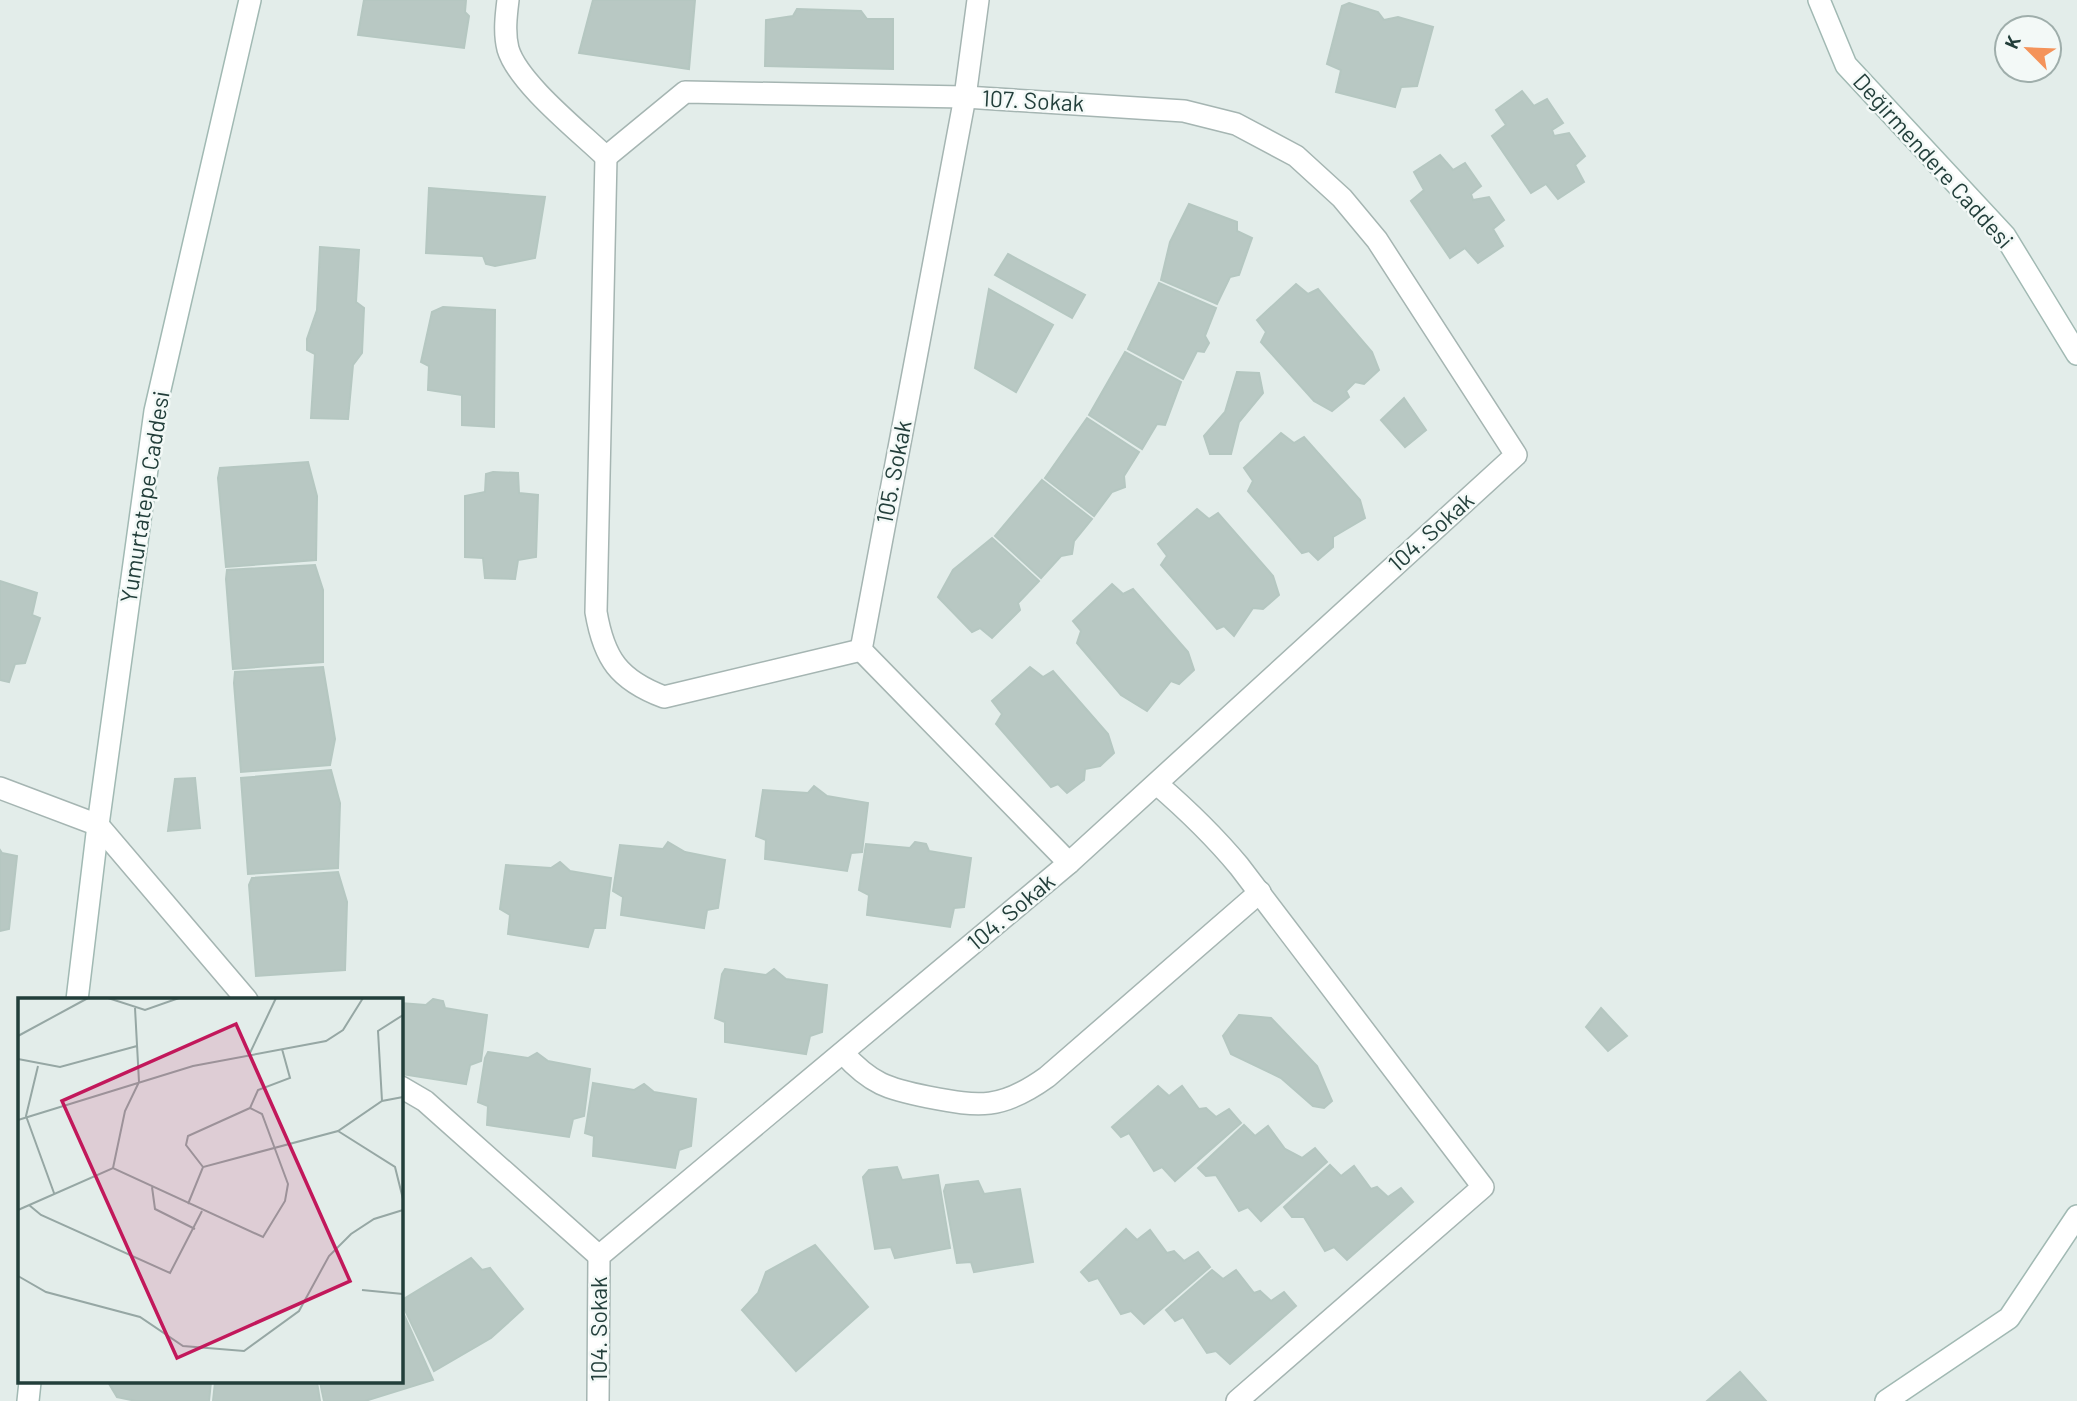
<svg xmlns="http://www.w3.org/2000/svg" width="2077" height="1401" viewBox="0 0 2077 1401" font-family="Barlow,sans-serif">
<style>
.building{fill:#b8c8c3;stroke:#b5c7c1;stroke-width:2}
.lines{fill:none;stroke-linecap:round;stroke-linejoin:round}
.street-casing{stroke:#a5b5b2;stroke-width:24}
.secondary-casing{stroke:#a1b9b3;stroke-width:24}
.street{stroke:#fff;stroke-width:21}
.secondary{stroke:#fff;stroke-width:21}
.labels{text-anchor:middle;stroke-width:5;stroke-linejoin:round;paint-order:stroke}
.street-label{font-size:23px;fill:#223e3a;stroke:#f3f9f7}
.inset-road{fill:none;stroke:#96a7a4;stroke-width:2}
.view{fill:#c2185b;fill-opacity:0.15;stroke:#c2185b;stroke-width:3.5}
.inset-edge{fill:none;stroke:#223e3a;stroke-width:3.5}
</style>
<rect width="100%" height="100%" fill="#e3edea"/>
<g class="building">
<path d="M364,0H466L465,12L469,16L464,48L358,35Z"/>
<path d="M593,0H695L689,69L579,53Z"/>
<path d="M1349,3L1378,12L1384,20L1398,17L1433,27L1417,86L1401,87L1395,107L1336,92L1341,70L1327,64L1342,6Z"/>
<path d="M797,9L861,11L867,19H893V69L765,66L766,20L793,16Z"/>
<path d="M1522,91L1534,106L1547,99L1563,123L1552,130L1554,136L1569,133L1585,156L1575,165L1584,182L1558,199L1546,184L1531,193L1492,136L1506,125L1496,110Z"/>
<path d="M1440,155L1453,170L1465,163L1481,186L1471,194L1473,200L1489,197L1504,220L1493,229L1503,246L1478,263L1465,248L1450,258L1411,201L1424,190L1414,172Z"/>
<path d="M429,188L545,197L535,258L495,266L486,264L483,256L426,253Z"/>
<path d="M1189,204L1237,222V231L1252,238L1239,275L1230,277L1217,304L1161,280L1170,242Z"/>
<path d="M320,247L359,250L356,302L364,308L362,353L353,365L348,419L311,418L315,354L307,350V339L317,310Z"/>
<path d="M1008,254L1085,295L1072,318L995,275Z"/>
<path d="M1159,283L1216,308L1205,336L1209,343L1204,352L1197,351L1183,379L1128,349Z"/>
<path d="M1296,284L1308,294L1318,289L1372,352L1379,370L1364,384L1355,382L1346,391L1349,397L1332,411L1314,401L1261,342L1266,332L1257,320Z"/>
<path d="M989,289L1053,325L1016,392L975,368Z"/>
<path d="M443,307L495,310L494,427L462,425V395L428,390L429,366L421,362L432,312Z"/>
<path d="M1125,352L1181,382L1165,425L1157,424L1142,449L1089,415Z"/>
<path d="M1237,372L1259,373L1263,393L1239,422L1231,454H1210L1204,436L1225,412Z"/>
<path d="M1404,398L1426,430L1405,447L1381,420Z"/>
<path d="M1087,418L1139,452L1124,476L1125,487L1112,492L1094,516L1045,478Z"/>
<path d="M1281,433L1294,443L1304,437L1360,500L1365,518L1333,537V547L1318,560L1309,551L1302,553L1248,491L1253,481L1244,468Z"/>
<path d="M308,462L317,496L316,560L226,567L218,478L220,468Z"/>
<path d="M493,472L518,473L519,493L538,495L536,557L518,560L515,579L485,578L483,558L465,557V496L485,492L486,474Z"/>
<path d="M1042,480L1092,519L1074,541L1072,554L1061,556L1041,578L995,536Z"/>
<path d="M1197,509L1209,519L1218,513L1273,576L1279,595L1263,609L1253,608L1234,636L1224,626L1217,629L1161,565L1167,556L1158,544Z"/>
<path d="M992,538L1039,581L1018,603L1020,610L992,638L980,628L972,632L938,597L953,570Z"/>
<path d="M315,565L323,590V662L233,669L226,579L227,570Z"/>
<path d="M0,581L37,593L32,615L40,618L25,663L15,664L9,682L0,680Z"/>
<path d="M1112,584L1123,594L1133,589L1188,652L1194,670L1179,684L1171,681L1147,711L1121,695L1077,643L1081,631L1073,621Z"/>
<path d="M323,667L335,739L330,765L241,772L234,683L235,672Z"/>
<path d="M1030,667L1043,677L1053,671L1108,734L1114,753L1100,766L1085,769L1084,780L1067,793L1058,784L1051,787L996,724L1002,714L992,701Z"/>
<path d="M331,770L340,803L338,868L248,874L241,778Z"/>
<path d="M195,778L200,828L168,831L175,779Z"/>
<path d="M814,786L827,796L868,803L862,852L851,853L847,871L765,859L766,840L756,836L763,790L808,793Z"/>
<path d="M668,842L685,852L725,860L718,908L707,910L704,928L621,915L623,897L613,891L620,845L663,849Z"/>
<path d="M915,842L926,844L929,851L971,858L964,907L954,908L950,927L867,915L869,895L859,890L866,844L910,848Z"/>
<path d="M0,850L2,853L17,856L9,929L0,931Z"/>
<path d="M560,862L570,871L611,878L605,928H594L588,947L508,934L510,915L500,909L506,865L551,868Z"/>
<path d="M338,872L347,902L345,970L256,976L249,885L252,878Z"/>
<path d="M725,969L766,975L774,969L786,979L827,985L822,1032L810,1036L806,1054L725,1042V1022L715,1018L722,974Z"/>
<path d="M433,999L443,1001L445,1008L487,1015L481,1061L470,1065L466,1084L401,1074V1003L426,1005Z"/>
<path d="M1601,1008L1627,1036L1608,1051L1586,1027Z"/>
<path d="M1239,1015L1271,1018L1317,1066L1332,1101L1324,1108L1313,1106L1281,1078L1231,1054L1223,1036Z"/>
<path d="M488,1052L528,1058L537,1053L548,1061L590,1069L584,1116L573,1119L569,1137L487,1125L488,1106L478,1102L485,1058Z"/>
<path d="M593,1083L634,1090L644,1084L654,1092L696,1099L691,1146L679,1150L675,1168L593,1156L594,1136L585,1133Z"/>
<path d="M1158,1086L1169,1096L1182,1086L1199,1109L1206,1108L1216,1117L1229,1109L1241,1123L1175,1181L1162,1167L1154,1171L1129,1133L1121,1137L1112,1127Z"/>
<path d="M1244,1125L1255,1136L1268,1126L1285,1149L1302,1158L1315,1148L1327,1162L1261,1221L1248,1207L1239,1211L1216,1175L1206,1176L1198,1168Z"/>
<path d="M1330,1165L1341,1176L1354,1166L1371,1189L1377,1187L1388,1197L1401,1188L1413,1202L1347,1260L1334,1247L1325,1251L1304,1217H1292L1284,1207Z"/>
<path d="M897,1167L902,1180L938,1175L950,1248L895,1258L891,1247L875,1249L863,1177L869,1170Z"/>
<path d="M978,1181L984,1194L1020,1189L1033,1262L974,1272L971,1262L957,1263L944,1191L946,1185Z"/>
<path d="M1126,1229L1137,1240L1150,1230L1167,1253L1174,1251L1184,1261L1198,1252L1210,1267L1144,1324L1131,1311L1121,1314L1098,1278L1089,1281L1081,1272Z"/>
<path d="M815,1245L868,1307L796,1371L742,1310L758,1293L766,1272Z"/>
<path d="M471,1258L482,1270L490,1268L523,1309L491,1338L434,1371L403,1306L402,1300Z"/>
<path d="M1212,1270L1223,1279L1236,1270L1254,1293L1260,1291L1271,1301L1284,1292L1296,1306L1230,1364L1216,1351L1207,1353L1183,1317L1175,1321L1166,1310Z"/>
<path d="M401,1308L433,1380L365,1401H324L320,1382H401Z"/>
<path d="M1740,1372L1766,1401H1707Z"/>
<path d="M108,1382H211L209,1401H136L117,1397Z"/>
<path d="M215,1382H317L320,1401H213Z"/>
</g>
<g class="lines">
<defs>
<g id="street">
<path d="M508,0C506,16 504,33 508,49C518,83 579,131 606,157L685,92L965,97L1184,111L1236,124L1296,156L1342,198L1377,240L1516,455L1069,863L599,1256L598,1401"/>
<path d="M978,0L965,97L861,650L1069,863"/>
<path d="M606,157L596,612C604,659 619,680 664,697L861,650"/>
<path d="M1157,784C1186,809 1214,836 1239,866L1483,1187L1237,1401"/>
<path d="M0,788L98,825L247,1000"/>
<path d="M843,1053C871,1084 888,1089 928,1097C980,1107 1001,1110 1047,1077L1260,892"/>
<path d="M401,1087L425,1101L599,1256"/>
</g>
<g id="secondary">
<path d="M1819,0L1846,65L2005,236L2077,354"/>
<path d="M77,1000L98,825L155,411L250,0"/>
<path d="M28,1401L30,1382"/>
<path d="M1886,1401L2009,1318L2077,1216"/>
</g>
</defs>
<use href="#street" class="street-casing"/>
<use href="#secondary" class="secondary-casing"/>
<use href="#street" class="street"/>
<use href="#secondary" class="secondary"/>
</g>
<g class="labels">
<g class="street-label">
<text transform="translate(1033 101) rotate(3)" y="8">107. Sokak</text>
<text transform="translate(1933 161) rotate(48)" y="8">Değirmendere Caddesi</text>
<text transform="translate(894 472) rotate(-79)" y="8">105. Sokak</text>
<text transform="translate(145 497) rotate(-81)" y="8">Yumurtatepe Caddesi</text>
<text transform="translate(1431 532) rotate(-42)" y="8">104. Sokak</text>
<text transform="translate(1011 912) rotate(-40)" y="8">104. Sokak</text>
<text transform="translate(599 1329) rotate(-90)" y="8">104. Sokak</text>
</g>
</g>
<g transform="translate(18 998)">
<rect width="385" height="385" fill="#e3edea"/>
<path class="inset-road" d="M90,0L127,12L161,0M0,38L70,0M231,57L258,0M0,61L42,69L119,48M20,68L8,118L36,195M364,103L360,33L385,17M0,122L175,68L308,43L325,32L345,0M320,133L377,169L385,201M185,169L168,147L170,138L232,110M95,170L107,113L121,84L117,10M134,189L137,211L177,231M170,206L185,169L320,133L364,103L385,99M11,207L23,217L152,275L184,213M0,212L95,170L245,239L267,203L270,186L244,116L232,110L240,92L272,80L264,51M0,278L28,294L122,319L165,348L226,353L281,313L311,258L333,236L356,221L385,212M344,292L385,296"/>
<path class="view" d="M218,26L332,283L159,360L44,103Z"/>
<rect width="385" height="385" class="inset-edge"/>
</g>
<g transform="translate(2028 49) rotate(294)"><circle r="33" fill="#f3f9f7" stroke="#9faeab" stroke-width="2"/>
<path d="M0-5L12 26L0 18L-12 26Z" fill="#f4935a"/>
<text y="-10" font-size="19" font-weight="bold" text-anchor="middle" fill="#223e3a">K</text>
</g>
</svg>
